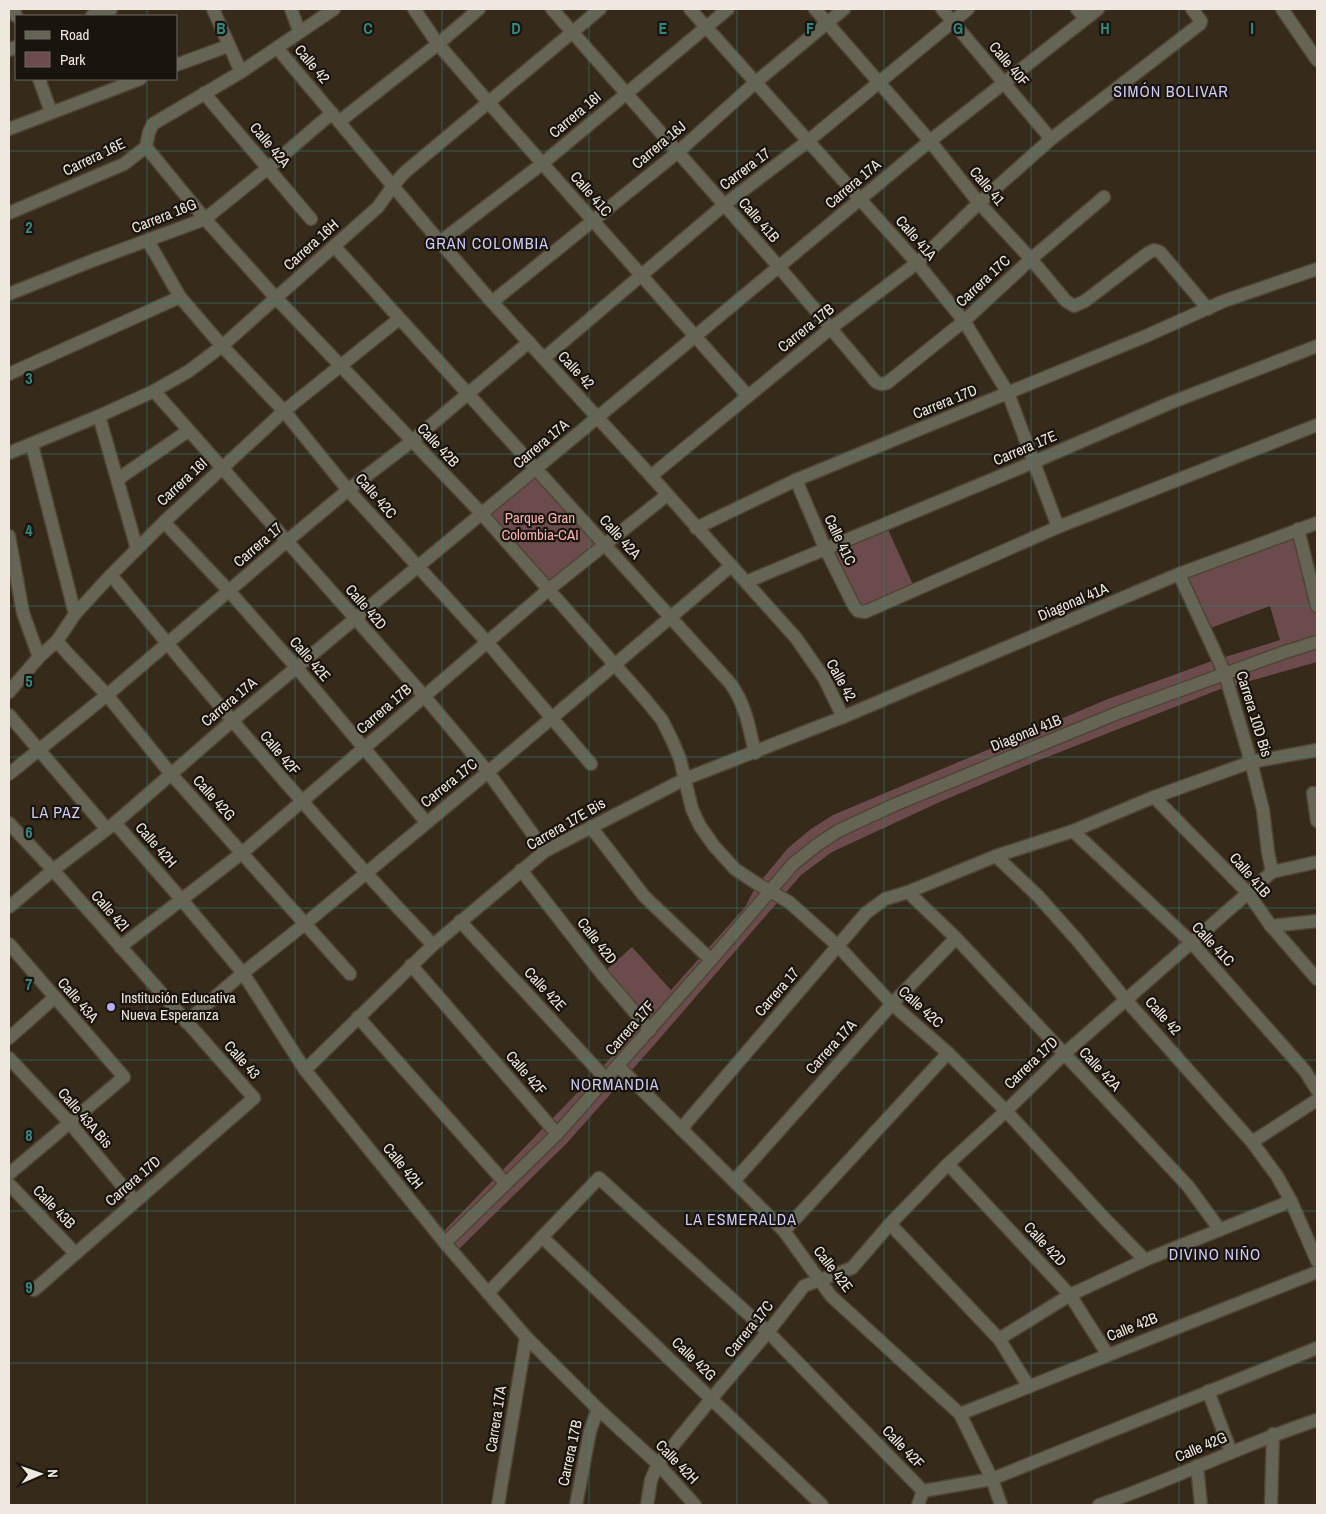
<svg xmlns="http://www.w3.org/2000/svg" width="1326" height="1514" viewBox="0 0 1326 1514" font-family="'Archivo Narrow',sans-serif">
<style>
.green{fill:#6b4b4b}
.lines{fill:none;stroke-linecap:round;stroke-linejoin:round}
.minor-casing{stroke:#504535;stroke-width:15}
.minor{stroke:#666555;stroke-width:12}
.grid{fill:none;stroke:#31877f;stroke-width:1;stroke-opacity:0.55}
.poi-dot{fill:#b6acf8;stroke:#19140d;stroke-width:2}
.labels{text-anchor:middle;stroke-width:4.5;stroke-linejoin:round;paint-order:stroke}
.street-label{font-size:15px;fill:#efe8de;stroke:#19140d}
.park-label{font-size:15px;fill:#f9b1b3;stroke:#19140d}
.poi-label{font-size:15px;fill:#efe8de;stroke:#19140d;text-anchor:start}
.neighbourhood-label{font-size:16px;letter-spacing:1px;fill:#d1ccf8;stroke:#19140d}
.grid-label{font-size:16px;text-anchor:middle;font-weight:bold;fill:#31877f;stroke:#19140d;stroke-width:4.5;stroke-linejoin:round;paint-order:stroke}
</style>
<rect width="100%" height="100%" fill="#362a1a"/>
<g class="green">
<path d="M536,469L604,544L548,590L482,514Z"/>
<path d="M885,523L915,589L865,612L825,548Z"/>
<path d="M1298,529L1317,606V662L1218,690L1037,761L942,801L832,852L801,875L655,1044L567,1143L457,1251L442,1233L605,1064L643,1022L602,974L632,947L671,990L745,907L755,888L788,848L811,829L833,815L1108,699L1209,662L1280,640L1270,606L1205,630L1179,574Z"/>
</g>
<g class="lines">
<defs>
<g id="minor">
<path d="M14,9L16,16"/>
<path d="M213,9L241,72"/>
<path d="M291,9L299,31"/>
<path d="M414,9L438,44L489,103L748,396"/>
<path d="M552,9L779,267L876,382L881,384L887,383L964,321L1031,259L1104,197"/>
<path d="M690,9L917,263L964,321L1008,393L1058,527"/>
<path d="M815,9L930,141L979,203L1031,259L1066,301L1074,306L1085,301L1148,253L1154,250L1160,252L1208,309"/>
<path d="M942,9L1051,139"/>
<path d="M1077,9L1085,18"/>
<path d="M1282,9L1317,60"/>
<path d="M92,16L111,9"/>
<path d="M277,48L440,242L492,302L651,476L796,638L824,678L843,717"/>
<path d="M9,50L16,47"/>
<path d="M176,65L228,46"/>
<path d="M39,79L51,112"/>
<path d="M204,93L311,219"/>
<path d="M340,121L438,44L479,9"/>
<path d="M9,129L140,79"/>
<path d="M146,147L205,219L276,298L482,514L645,699L662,720L672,740L680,759L692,809L700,826L714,846L735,869L756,883L789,902L838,946L892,1004L948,1053L1006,1111L1105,1219L1145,1260"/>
<path d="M9,213L124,164L146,147L149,132L153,124L241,72L334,9"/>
<path d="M148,241L180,297L222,346L284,411L348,490L487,642L591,764"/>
<path d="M440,242L543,163L728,9"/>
<path d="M334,246L730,683C746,705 749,727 755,753"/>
<path d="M9,294L94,260L205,219L268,168L332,113"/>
<path d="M492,302L678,152L756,82L844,9"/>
<path d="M544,358L724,205L808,141L968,9"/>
<path d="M9,374L180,297"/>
<path d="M154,391L424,696L488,772L545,851"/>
<path d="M99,416L137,549"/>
<path d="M32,445L75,614"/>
<path d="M9,453L99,416L154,391L189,371L222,346L378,207L393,186L404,173L600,9"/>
<path d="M651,476L831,328L917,263L979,203L1051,139L1200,24L1201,21L1192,9"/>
<path d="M118,479L188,431"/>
<path d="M796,480L825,548L854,606L858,611L865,612L1058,527L1317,425"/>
<path d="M164,522L229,591L296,667L426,822"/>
<path d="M696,528L796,480L1146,336L1224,301L1317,269"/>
<path d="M1298,529L1317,606"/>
<path d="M9,536L23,613L39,657"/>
<path d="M1179,574L1225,674L1251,762L1263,810L1268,852L1272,872"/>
<path d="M111,575C214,701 320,826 433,945"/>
<path d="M746,582L1034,462L1170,403L1317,346"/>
<path d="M57,641L68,654L107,695L171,774L350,974"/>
<path d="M9,692L39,657L57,641L75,614L111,575L164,522L284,411L399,319"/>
<path d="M9,715L106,828"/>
<path d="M9,774L107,695L287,541L348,490L412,441L529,342"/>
<path d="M1313,793L1317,821"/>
<path d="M1154,797L1248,893L1271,926L1317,979"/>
<path d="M9,823L53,870L254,1098L34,1290"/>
<path d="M115,823L182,900L243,973L305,1070L445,1243L526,1337L598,1409L658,1464L695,1505"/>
<path d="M591,827L644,896L711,960"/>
<path d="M1073,831L1191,942L1305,1071L1317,1090"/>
<path d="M996,856L1038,896L1078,941L1126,1000L1252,1142L1277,1176L1291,1201L1317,1261"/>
<path d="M521,870L602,974L650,1030"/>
<path d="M1272,872L1317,862"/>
<path d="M908,892L956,938L1188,1186L1220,1230"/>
<path d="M9,907L53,870L115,823L232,721L930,141L1098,9"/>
<path d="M460,921L606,1079"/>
<path d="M1271,926L1317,921"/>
<path d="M9,944L124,1077L9,1174"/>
<path d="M120,947L242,853L548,590L667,495"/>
<path d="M411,965L557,1134"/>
<path d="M358,1017L506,1184"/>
<path d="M186,1022L243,973L306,923L488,772L731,566"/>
<path d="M9,1038L54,998"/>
<path d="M9,1058L69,1122L135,1201"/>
<path d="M618,1066L784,1231L831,1296L960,1414L992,1479L1001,1505"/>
<path d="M305,1070L433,945L545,851L685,779L843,717L1179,574L1317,523"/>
<path d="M681,1129L866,913L885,899L908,892L996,856L1073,831L1154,797L1251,762L1317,750"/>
<path d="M1252,1142L1317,1100"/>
<path d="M948,1164L1070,1295L1108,1355"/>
<path d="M734,1181L892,1004L956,938"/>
<path d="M9,1184L75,1253"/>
<path d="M890,1224L999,1339L1029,1387"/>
<path d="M784,1231L948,1053"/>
<path d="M542,1237L822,1505"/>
<path d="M445,1243L557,1134L711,960L793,864L817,845L838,831L894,805L1120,712L1285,652L1317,642"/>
<path d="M488,1293L599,1178L768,1332L923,1491"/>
<path d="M999,1339L1070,1295L1145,1260L1291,1201"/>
<path d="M1208,1391L1231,1452"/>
<path d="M960,1414L1317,1272"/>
<path d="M1197,1466L1201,1505"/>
<path d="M923,1491L992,1479L1317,1348"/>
<path d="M498,1505L526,1337"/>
<path d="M576,1505L590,1431L598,1409"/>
<path d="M647,1505L651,1480L658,1464L712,1398L768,1332L804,1286L852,1268L890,1224L948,1164L1006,1111L1064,1054L1272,872"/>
<path d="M918,1505L923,1491"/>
<path d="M1099,1505C1173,1480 1243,1444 1317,1420"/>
<path d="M1271,1505L1273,1434"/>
</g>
</defs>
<use href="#minor" class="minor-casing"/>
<use href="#minor" class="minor"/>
</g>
<path class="grid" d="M147,9V16M295,9V1505M442,9V1505M589,9V1505M737,9V1505M884,9V1505M1031,9V1505M1179,9V1505M147,79V1505M9,151H1317M9,303H1317M9,454H1317M9,606H1317M9,757H1317M9,908H1317M9,1060H1317M9,1211H1317M9,1363H1317"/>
<circle class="poi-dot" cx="111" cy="1007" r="5"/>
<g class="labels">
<g class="street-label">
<text transform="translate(312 64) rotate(50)" y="5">Calle 42</text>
<text transform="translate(1009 64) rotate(50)" y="5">Calle 40F</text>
<text transform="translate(575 115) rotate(-40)" y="5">Carrera 16I</text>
<text transform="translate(270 145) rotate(50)" y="5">Calle 42A</text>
<text transform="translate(659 145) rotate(-40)" y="5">Carrera 16J</text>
<text transform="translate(94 157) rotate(-26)" y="5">Carrera 16E</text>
<text transform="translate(745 169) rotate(-37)" y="5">Carrera 17</text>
<text transform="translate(853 184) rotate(-40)" y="5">Carrera 17A</text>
<text transform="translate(987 186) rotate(50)" y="5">Calle 41</text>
<text transform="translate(591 194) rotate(49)" y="5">Calle 41C</text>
<text transform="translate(164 216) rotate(-22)" y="5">Carrera 16G</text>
<text transform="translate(759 220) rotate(49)" y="5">Calle 41B</text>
<text transform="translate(916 238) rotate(49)" y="5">Calle 41A</text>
<text transform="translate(311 245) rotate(-42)" y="5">Carrera 16H</text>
<text transform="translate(983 281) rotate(-43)" y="5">Carrera 17C</text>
<text transform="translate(806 328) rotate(-39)" y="5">Carrera 17B</text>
<text transform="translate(576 370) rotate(47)" y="5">Calle 42</text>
<text transform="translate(945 402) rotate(-22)" y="5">Carrera 17D</text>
<text transform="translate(541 444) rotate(-40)" y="5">Carrera 17A</text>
<text transform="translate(438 445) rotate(47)" y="5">Calle 42B</text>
<text transform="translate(1025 448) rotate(-23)" y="5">Carrera 17E</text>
<text transform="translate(182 482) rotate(-43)" y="5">Carrera 16I</text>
<text transform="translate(376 496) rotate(49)" y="5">Calle 42C</text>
<text transform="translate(620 537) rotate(48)" y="5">Calle 42A</text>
<text transform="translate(840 540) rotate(65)" y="5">Calle 41C</text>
<text transform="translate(258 545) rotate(-41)" y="5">Carrera 17</text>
<text transform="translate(1073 602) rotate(-23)" y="5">Diagonal 41A</text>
<text transform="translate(366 607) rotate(49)" y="5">Calle 42D</text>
<text transform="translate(310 659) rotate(49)" y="5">Calle 42E</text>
<text transform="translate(841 680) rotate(61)" y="5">Calle 42</text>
<text transform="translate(229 702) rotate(-40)" y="5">Carrera 17A</text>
<text transform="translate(384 709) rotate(-41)" y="5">Carrera 17B</text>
<text transform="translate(1254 714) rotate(73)" y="5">Carrera 10D Bis</text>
<text transform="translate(1026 733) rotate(-22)" y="5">Diagonal 41B</text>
<text transform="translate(280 753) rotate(50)" y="5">Calle 42F</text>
<text transform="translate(449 783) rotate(-39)" y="5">Carrera 17C</text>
<text transform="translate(214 798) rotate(48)" y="5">Calle 42G</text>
<text transform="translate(566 824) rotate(-30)" y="5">Carrera 17E Bis</text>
<text transform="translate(156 845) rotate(49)" y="5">Calle 42H</text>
<text transform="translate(1250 875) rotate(49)" y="5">Calle 41B</text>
<text transform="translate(110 911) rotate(49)" y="5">Calle 42I</text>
<text transform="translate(597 941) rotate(52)" y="5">Calle 42D</text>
<text transform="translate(1213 944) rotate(47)" y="5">Calle 41C</text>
<text transform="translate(545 989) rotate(47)" y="5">Calle 42E</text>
<text transform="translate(777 992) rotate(-49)" y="5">Carrera 17</text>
<text transform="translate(78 1000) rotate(49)" y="5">Calle 43A</text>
<text transform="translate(921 1007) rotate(42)" y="5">Calle 42C</text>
<text transform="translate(1163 1016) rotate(48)" y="5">Calle 42</text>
<text transform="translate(630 1028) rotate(-49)" y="5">Carrera 17F</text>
<text transform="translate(831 1047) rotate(-48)" y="5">Carrera 17A</text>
<text transform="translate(242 1060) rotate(48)" y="5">Calle 43</text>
<text transform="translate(1031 1063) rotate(-44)" y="5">Carrera 17D</text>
<text transform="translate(1100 1069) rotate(47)" y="5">Calle 42A</text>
<text transform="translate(526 1073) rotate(49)" y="5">Calle 42F</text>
<text transform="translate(85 1118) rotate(49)" y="5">Calle 43A Bis</text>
<text transform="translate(403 1166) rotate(51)" y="5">Calle 42H</text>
<text transform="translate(133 1181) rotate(-41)" y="5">Carrera 17D</text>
<text transform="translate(54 1207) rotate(46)" y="5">Calle 43B</text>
<text transform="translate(1045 1244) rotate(47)" y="5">Calle 42D</text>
<text transform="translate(833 1269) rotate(52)" y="5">Calle 42E</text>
<text transform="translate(1132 1327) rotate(-22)" y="5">Calle 42B</text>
<text transform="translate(749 1329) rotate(-51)" y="5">Carrera 17C</text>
<text transform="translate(694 1359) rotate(44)" y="5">Calle 42G</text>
<text transform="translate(496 1419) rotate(-81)" y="5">Carrera 17A</text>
<text transform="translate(903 1447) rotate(46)" y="5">Calle 42F</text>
<text transform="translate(1201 1447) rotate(-23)" y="5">Calle 42G</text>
<text transform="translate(570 1453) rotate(-78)" y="5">Carrera 17B</text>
<text transform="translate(677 1462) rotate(46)" y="5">Calle 42H</text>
</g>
<g class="park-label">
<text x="540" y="523">Parque Gran<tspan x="540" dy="17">Colombia-CAI</tspan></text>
</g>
<g class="poi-label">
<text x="121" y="1003">Institución Educativa<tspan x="121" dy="17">Nueva Esperanza</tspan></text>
</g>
<g class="neighbourhood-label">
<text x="1171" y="97">SIMÓN BOLIVAR</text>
<text x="487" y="249">GRAN COLOMBIA</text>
<text x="56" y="818">LA PAZ</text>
<text x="615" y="1090">NORMANDIA</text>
<text x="741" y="1225">LA ESMERALDA</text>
<text x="1215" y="1260">DIVINO NIÑO</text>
</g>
</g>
<g class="grid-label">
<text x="221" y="34">B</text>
<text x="368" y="34">C</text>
<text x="516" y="34">D</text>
<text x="663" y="34">E</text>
<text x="810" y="34">F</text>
<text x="958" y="34">G</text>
<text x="1105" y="34">H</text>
<text x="1252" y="34">I</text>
<text x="29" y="233">2</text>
<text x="29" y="384">3</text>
<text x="29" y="536">4</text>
<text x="29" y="687">5</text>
<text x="29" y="838">6</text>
<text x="29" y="990">7</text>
<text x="29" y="1141">8</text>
<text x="29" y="1293">9</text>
</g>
<rect width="1326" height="1514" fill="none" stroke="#efe8de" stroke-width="20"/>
<rect x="15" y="15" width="162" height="65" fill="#19140d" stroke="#6f6961"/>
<rect x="25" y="31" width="25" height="8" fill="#666555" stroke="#6f6961"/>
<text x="60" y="40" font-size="15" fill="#efe8de">Road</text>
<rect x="25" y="52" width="25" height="15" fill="#6b4b4b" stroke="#6f6961"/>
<text x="60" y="65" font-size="15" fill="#efe8de">Park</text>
<g transform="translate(40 1474) rotate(88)" stroke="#19140d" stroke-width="4" paint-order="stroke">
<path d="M0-4L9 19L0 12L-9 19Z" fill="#efe8de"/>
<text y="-8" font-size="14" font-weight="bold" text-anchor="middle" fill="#efe8de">N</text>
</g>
</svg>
